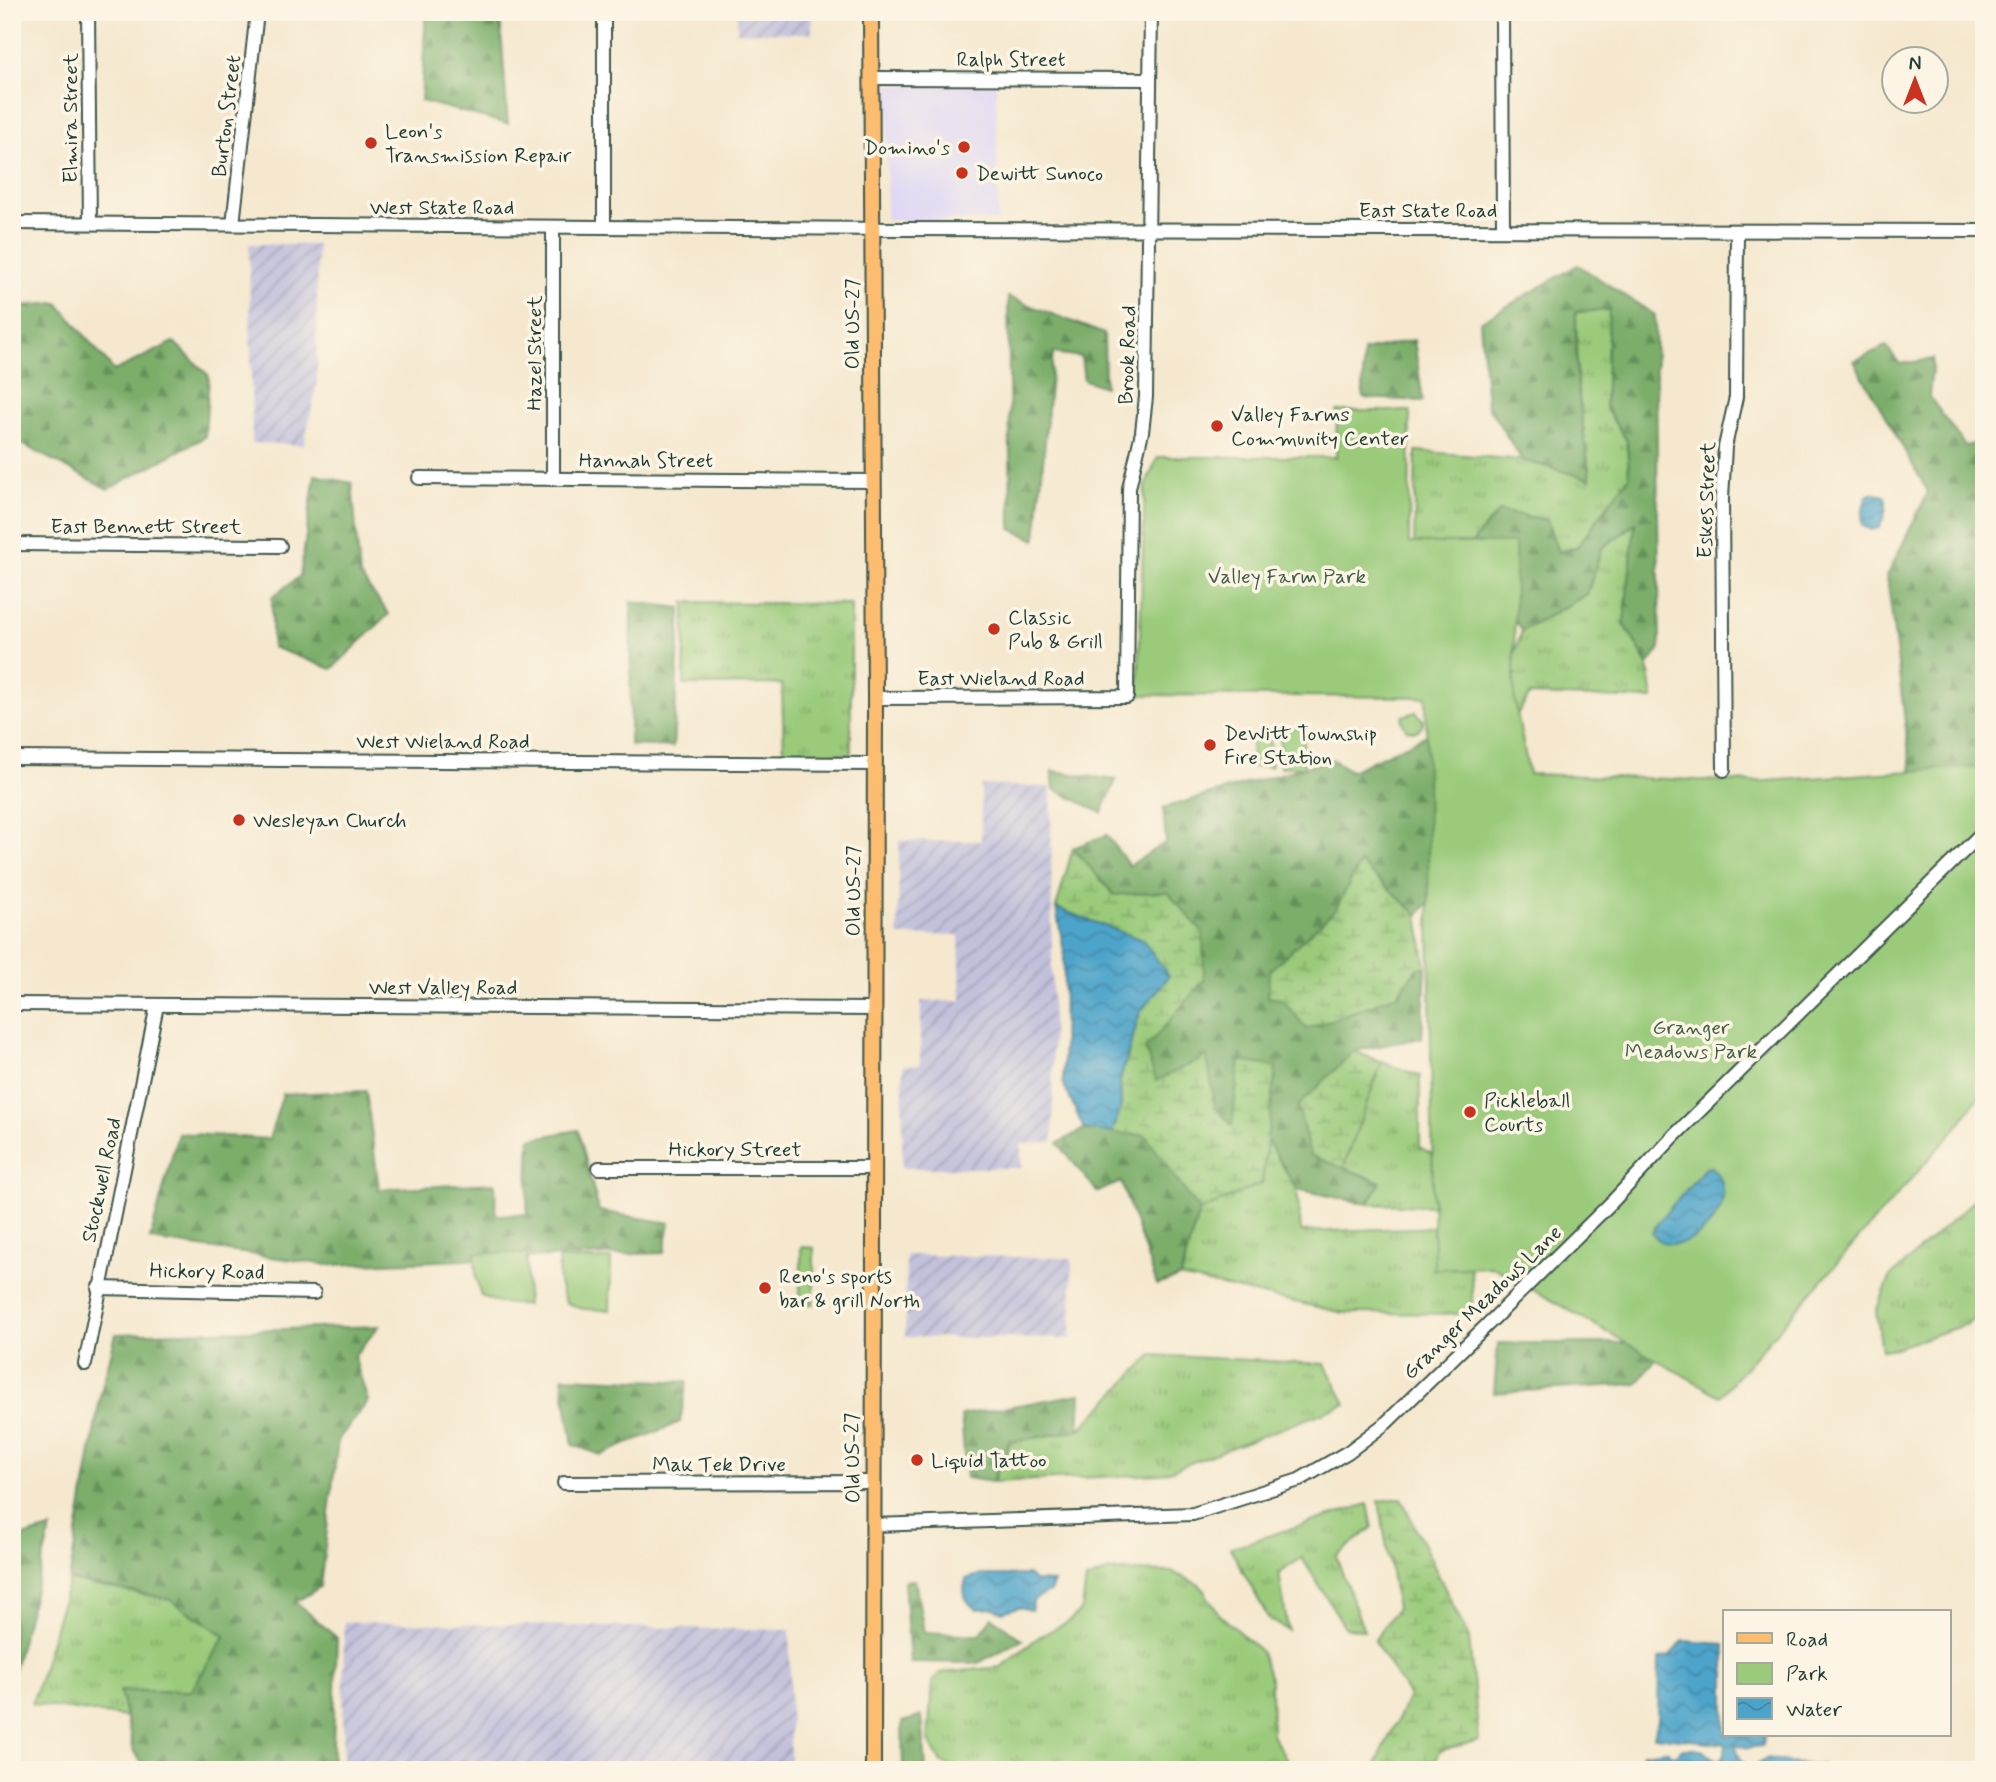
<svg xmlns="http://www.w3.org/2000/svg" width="1996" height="1782" viewBox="0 0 1996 1782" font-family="Mynerve,sans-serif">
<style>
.built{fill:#ddd5f6}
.industrial{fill:url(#industrial-furrows)}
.grass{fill:url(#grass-tufts);stroke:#5c8457;stroke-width:2}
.forest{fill:url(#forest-firs);stroke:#4d764f;stroke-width:2}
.wetland{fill:url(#wetland-marsh);stroke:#5c8457;stroke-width:2}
.park{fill:#9aca7a;stroke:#5c8457;stroke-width:2}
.water{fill:url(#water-waves);stroke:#36707f;stroke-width:2}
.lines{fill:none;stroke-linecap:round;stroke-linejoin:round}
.minor-casing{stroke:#3f574b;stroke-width:16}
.major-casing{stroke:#3f574b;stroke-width:18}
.minor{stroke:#fff;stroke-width:12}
.major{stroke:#fcbd6f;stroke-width:14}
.poi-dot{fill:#c8321e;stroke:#fcf5e5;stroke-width:2.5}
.labels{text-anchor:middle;stroke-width:7;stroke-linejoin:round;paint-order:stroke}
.street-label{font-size:21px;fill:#1f3d34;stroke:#fcf5e5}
.poi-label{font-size:21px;fill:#1f3d34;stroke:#fcf5e5;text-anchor:start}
.park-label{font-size:21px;fill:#3e6046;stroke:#fcf5e5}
</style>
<defs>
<pattern id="industrial-furrows" width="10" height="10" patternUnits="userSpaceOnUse" patternTransform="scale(1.75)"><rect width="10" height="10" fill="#c2c1dc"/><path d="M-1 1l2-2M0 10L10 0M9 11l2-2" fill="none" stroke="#9d9eb3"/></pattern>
<pattern id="grass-tufts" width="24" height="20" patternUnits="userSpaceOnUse" patternTransform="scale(1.75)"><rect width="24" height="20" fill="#9aca7a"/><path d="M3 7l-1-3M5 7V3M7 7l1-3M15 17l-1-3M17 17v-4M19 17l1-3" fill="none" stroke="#7da565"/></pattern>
<pattern id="forest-firs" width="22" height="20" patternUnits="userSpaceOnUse" patternTransform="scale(1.75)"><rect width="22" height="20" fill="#7bae6a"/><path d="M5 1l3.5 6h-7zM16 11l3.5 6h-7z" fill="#648f58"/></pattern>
<pattern id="wetland-marsh" width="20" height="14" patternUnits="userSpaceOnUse" patternTransform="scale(1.75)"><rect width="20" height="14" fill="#9aca7a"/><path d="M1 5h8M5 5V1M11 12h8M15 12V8" fill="none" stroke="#7da565"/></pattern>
<pattern id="water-waves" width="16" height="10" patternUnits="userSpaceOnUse" patternTransform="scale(1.75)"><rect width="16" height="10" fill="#4da4ca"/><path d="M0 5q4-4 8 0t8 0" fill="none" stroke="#3f87a5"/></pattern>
</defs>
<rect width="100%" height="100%" fill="#fcf5e5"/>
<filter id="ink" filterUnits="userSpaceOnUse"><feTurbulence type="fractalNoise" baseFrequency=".0143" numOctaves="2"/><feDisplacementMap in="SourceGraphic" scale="14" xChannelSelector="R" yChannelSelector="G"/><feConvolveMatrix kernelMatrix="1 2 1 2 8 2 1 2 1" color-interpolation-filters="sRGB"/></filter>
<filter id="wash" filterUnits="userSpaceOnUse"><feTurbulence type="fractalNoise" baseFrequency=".00686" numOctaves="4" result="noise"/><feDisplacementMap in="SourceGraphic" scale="28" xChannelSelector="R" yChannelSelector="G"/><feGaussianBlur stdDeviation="1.57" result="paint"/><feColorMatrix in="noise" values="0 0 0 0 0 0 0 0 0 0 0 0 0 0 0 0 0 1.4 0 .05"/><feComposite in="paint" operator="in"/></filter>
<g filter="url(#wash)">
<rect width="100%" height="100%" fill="#f5e8cf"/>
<path class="built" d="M888,85H996L998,221L886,220Z"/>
<g class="industrial">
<path d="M737,12H811L812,33L737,32Z"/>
<path d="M249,244L317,245V384L304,445L252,443Z"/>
<path d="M981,785L1051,787L1053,1142L1021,1144V1168H902L903,1066L920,1065L921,1001H961L959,935L898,936L899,841H981Z"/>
<path d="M906,1255L1072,1258L1071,1339L905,1337Z"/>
<path d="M344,1622L790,1630V1770H343Z"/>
</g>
<g class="grass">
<path d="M1610,310L1605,408L1627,441L1629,477L1577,547L1557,552L1466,550L1414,552L1416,451L1522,460L1590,478L1577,382L1576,312Z"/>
<path d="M1636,523L1624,623L1648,665L1653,699L1530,695L1512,722L1497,702L1522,631L1587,594L1602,548Z"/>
<path d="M685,602L851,604V754H784L782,684L684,685Z"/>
<path d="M1382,1062L1420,1076V1147L1466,1175L1460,1207L1368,1204L1381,1182L1343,1168Z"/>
<path d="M1267,1140L1297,1189L1301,1232L1469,1226L1473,1314L1344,1313L1180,1277L1199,1211L1262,1183Z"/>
<path d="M1984,1191V1308L1967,1324L1895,1348L1882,1350L1876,1311L1891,1276Z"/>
<path d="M1152,1355L1325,1364L1346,1404L1161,1474L993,1482L1010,1442L1079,1430Z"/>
<path d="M1368,1504L1373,1527L1336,1556L1364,1631L1345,1627L1302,1558L1279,1573L1288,1630L1269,1619L1230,1548Z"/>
<path d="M1110,1571L1172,1572L1200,1585L1219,1614L1261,1652L1271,1682L1272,1734L1292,1770H970L941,1763L928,1739L932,1682L940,1673L1001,1667L1040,1636L1070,1621L1082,1609L1086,1580Z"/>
<path d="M69,1580L169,1599L226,1636L191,1691H120L126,1717L32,1704Z"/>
</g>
<g class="forest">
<path d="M426,12L500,16L508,124L421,101Z"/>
<path d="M1578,265L1655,315L1660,649L1648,665L1624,623L1635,524L1602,548L1587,594L1522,631L1466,550L1499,511L1547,520L1558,552L1577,547L1629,477L1627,440L1605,408L1609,310L1576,312L1577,382L1590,479L1522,460L1487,405L1480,322Z"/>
<path d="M1008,297L1104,334L1105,387L1084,380L1081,357L1053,353L1036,540L1011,529Z"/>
<path d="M58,303L114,371L174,342L209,376L205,437L108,489L12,439V371L15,370L17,306Z"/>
<path d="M1414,340L1423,401L1363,398V351Z"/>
<path d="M1886,346L1900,364L1933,359L1929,396L1965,446L1984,442V792L1913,787L1887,576L1928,492L1854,361Z"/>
<path d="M315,475L352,483L360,576L389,614L332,669L272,647V597L300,576Z"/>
<path d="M631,602L681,608L673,747L630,745Z"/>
<path d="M1497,702L1438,892L1418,915L1360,863L1336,909L1269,971L1282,999L1307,1029L1399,994L1418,967H1426L1422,1038L1354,1051L1310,1155L1381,1182L1368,1204L1297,1189L1267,1140L1276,1067L1233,1126L1215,1108L1155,1082L1145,1048L1204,980L1168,892L1114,895L1073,848L1107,835L1129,866L1166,842L1163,808L1332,759L1351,771Z"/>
<path d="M1052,771L1116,780L1102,813L1054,789Z"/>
<path d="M366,1091L379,1189L495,1183L496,1215L527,1214L530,1139L578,1130L599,1211L670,1223L664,1253L328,1265L150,1240L178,1133L269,1139L283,1094Z"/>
<path d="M1084,1129L1145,1135L1199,1211L1180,1277L1157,1285L1121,1182L1097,1192L1058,1143Z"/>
<path d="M379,1326L354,1356L368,1401L338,1440L320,1587L296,1602L337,1638L332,1770H148L134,1752L120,1691H191L225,1636L169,1599L69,1580L101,1392L116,1334Z"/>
<path d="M1498,1343H1669L1637,1384L1494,1393Z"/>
<path d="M562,1377L687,1382L680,1422L601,1455L573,1445Z"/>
<path d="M1081,1394L1079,1430L1010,1442L992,1482L966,1478L961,1415Z"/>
<path d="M51,1529L12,1677L13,1539Z"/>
<path d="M915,1580L924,1632L980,1635L992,1617L1022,1640L978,1663L910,1662L904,1581Z"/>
<path d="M922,1716L926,1770H903L902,1722Z"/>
</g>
<g class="wetland">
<path d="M1073,848L1114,895L1168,892L1203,933L1204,980L1145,1049L1156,1081L1207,1056L1215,1108L1232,1125L1240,1061L1276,1067L1262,1183L1199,1211L1145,1135L1112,1133L1121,1108L1120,1081L1140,1012L1169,976L1142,940L1056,908Z"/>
<path d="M1360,863L1418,915L1426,967L1417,968L1397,995L1307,1029L1282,999L1268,997L1269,971L1336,909Z"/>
<path d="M1354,1051L1382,1062L1343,1168L1310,1155L1298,1106Z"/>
<path d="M1401,1498L1469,1638L1479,1740L1440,1751L1431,1770H1373L1409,1696L1374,1641L1397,1608L1379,1501Z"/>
</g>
<g class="park">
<path d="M1337,411H1410L1409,543H1515L1514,697L1529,774L1753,782L1984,766V1089L1958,1126L1720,1396L1493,1267L1434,1269L1426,697L1138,695L1145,487L1158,457H1336Z"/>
<path d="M1416,712L1423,720C1423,731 1416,733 1406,729L1402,721L1403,716Z"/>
<rect x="1280" y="728" width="24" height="39"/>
<path d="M1251,735H1270L1271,767H1252Z"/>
<path d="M801,1247L814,1248V1274H801Z"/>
<path d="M475,1253L527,1254V1305L499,1303L481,1296L476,1278Z"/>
<path d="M558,1259H611L610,1310L583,1309L565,1302L559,1283Z"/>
<path d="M800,1277H814L813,1304H800Z"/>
</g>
<g class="water">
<path d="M1873,493L1885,496C1888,506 1884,519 1879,528L1871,530L1863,526C1861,517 1863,503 1868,495Z"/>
<path d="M1056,908L1143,940L1169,976L1140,1012L1120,1081L1121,1108L1112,1133L1084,1129L1063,1083L1064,952Z"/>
<path d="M1711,1167C1752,1202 1680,1271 1652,1233L1659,1221L1705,1168Z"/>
<path d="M979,1575H1028L1034,1581L1054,1582L1050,1592L1034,1599L1031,1610L1019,1607L1003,1612L994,1608L976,1609C964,1601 962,1592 966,1579Z"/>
<path d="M1683,1641L1725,1644V1735H1765L1763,1746L1748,1748L1735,1744L1741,1760L1749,1769L1768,1758L1790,1763L1823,1765V1770H1644L1645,1760L1642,1753L1667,1750L1671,1755L1676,1754L1681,1749H1702L1718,1761L1725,1754L1726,1744L1654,1736L1658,1720L1659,1659L1670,1656Z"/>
</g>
</g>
<g filter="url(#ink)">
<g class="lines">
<defs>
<g id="minor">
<path d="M88,12L90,223"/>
<path d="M604,12V227"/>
<path d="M1502,12L1503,230"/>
<path d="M872,78L1150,79"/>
<path d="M12,223L896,229L1984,231"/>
<path d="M233,224L257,12"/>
<path d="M553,227V479"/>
<path d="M419,478L874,481"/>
<path d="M12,544L280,546"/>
<path d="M875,698L1127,697L1129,488L1142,432L1146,397L1151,12"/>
<path d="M12,758L874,764"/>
<path d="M1724,770L1722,498L1725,447L1736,397L1737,232"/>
<path d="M12,1004L873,1009"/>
<path d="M599,1168H872"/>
<path d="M98,1288L314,1293"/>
<path d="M85,1364L157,1005"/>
<path d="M564,1483L874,1482"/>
<path d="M874,1525L1193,1514L1299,1480L1348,1452L1386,1423L1485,1327L1612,1202L1675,1135L1984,831"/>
</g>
<path id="major" d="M871,12L875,698L873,1770"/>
</defs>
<use href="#minor" class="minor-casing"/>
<use href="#major" class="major-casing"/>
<use href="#minor" class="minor"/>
<use href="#major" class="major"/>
</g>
</g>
<g class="poi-dot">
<circle cx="371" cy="143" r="7"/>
<circle cx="964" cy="147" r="7"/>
<circle cx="962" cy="173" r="7"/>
<circle cx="1217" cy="426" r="7"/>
<circle cx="994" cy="629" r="7"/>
<circle cx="1210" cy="745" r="7"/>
<circle cx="239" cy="820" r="7"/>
<circle cx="1470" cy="1112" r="7"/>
<circle cx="765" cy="1288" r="7"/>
<circle cx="917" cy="1460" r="7"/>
</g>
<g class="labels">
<g class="street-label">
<text x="1011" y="66">Ralph Street</text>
<text transform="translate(226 116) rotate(-83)" y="7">Burton Street</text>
<text transform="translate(70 118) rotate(-90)" y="7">Elmira Street</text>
<text x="442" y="214">West State Road</text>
<text x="1428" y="217">East State Road</text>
<text transform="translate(852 324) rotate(-90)" y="7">Old US-27</text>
<text transform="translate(534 353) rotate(-90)" y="7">Hazel Street</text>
<text transform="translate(1127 355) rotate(-88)" y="7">Brook Road</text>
<text x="646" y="467">Hannah Street</text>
<text transform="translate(1706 500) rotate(-88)" y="7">Eskes Street</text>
<text x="146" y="533">East Bennett Street</text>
<text x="1001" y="685">East Wieland Road</text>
<text x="443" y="748">West Wieland Road</text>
<text transform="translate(853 891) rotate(-90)" y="7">Old US-27</text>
<text x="443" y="994">West Valley Road</text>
<text x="735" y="1156">Hickory Street</text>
<text transform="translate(101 1180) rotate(-78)" y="7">Stockwell Road</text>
<text transform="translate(207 1271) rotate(1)" y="7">Hickory Road</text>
<text transform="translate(1482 1302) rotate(-44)" y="7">Granger Meadows Lane</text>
<text transform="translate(852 1458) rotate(-91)" y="7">Old US-27</text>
<text x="719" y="1471">Mak Tek Drive</text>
</g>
<g class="poi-label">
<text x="385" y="138">Leon's<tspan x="385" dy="24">Transmission Repair</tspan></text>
<text x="950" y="154" text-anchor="end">Domino's</text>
<text x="976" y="180">Dewitt Sunoco</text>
<text x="1231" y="421">Valley Farms<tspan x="1231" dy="24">Community Center</tspan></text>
<text x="1008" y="624">Classic<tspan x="1008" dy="24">Pub &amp; Grill</tspan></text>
<text x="1224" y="740">DeWitt Township<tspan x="1224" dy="24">Fire Station</tspan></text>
<text x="253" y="827">Wesleyan Church</text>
<text x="1484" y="1107">Pickleball<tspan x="1484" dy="24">Courts</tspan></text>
<text x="779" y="1283">Reno's sports<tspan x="779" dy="24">bar &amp; grill North</tspan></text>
<text x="931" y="1467">Liquid Tattoo</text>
</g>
<g class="park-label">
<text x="1287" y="583">Valley Farm Park</text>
<text x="1691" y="1034">Granger<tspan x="1691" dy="24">Meadows Park</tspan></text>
</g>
</g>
<rect width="1996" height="1782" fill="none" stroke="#fcf5e5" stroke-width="42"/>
<rect x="1723" y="1610" width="228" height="126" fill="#fcf5e5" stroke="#a4ab9e" stroke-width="2"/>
<rect x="1737" y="1633" width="35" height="10" fill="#fcbd6f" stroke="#a4ab9e" stroke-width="2"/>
<text x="1786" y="1646" font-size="21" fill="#1f3d34">Road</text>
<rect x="1737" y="1663" width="35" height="21" fill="#9aca7a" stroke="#a4ab9e" stroke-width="2"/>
<text x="1786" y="1680" font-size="21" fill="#1f3d34">Park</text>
<rect x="1737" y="1698" width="35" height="21" fill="url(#water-waves)" stroke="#a4ab9e" stroke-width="2"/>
<text x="1786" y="1716" font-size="21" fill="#1f3d34">Water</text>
<g transform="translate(1915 80)"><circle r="33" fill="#fcf5e5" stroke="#a4ab9e" stroke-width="2"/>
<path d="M0-5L12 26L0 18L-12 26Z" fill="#c8321e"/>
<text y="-10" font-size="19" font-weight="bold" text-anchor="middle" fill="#1f3d34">N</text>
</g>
</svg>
